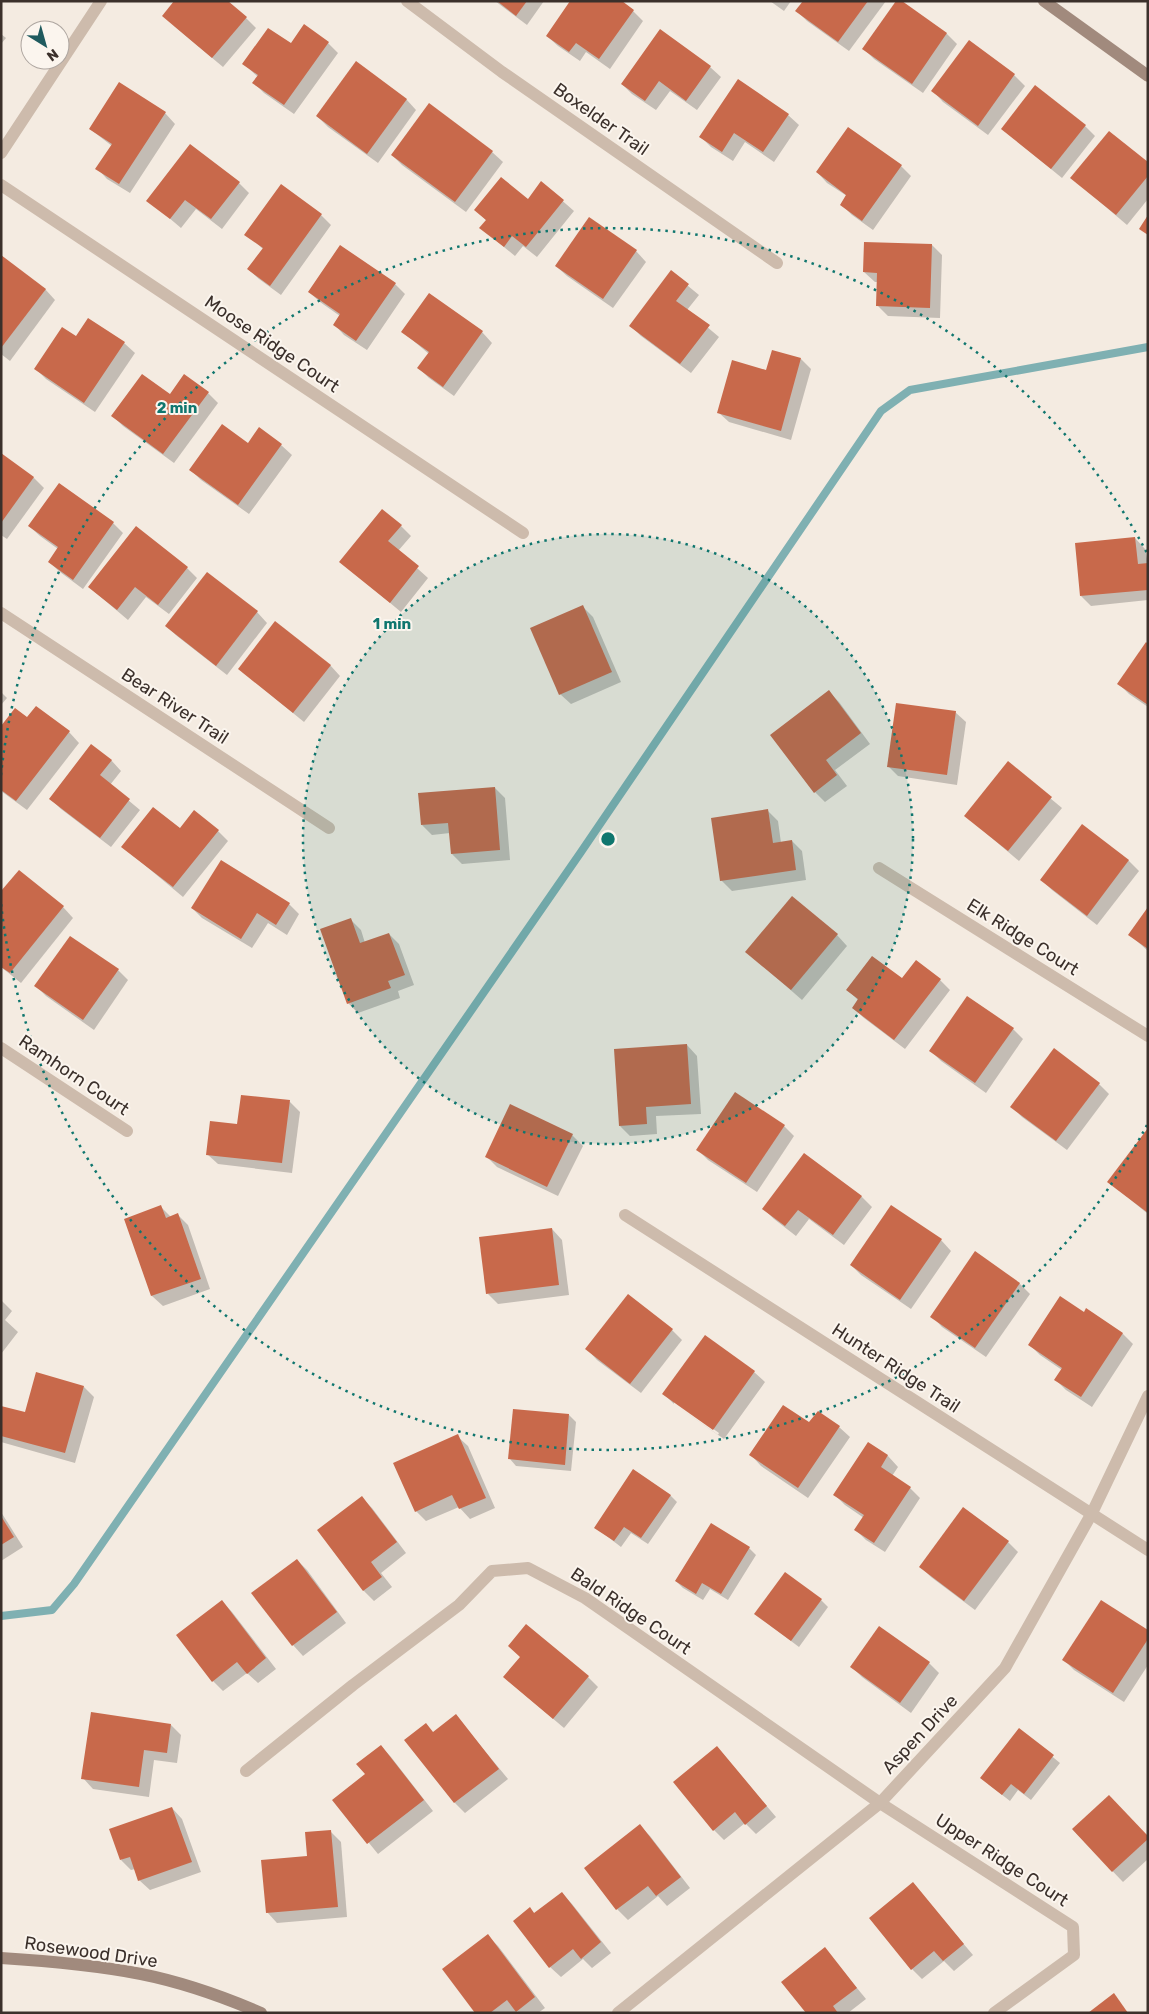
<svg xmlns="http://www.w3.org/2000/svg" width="1149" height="2014" viewBox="0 0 1149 2014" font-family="Rubik,sans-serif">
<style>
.shadow{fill:#0003;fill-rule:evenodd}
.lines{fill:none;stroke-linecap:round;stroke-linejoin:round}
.stream{stroke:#7fb0b2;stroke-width:8}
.building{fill:#c8694b}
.street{stroke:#cdbbac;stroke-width:12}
.secondary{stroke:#a18a7d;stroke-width:12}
.ring{fill:none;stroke:#0f766e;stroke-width:2.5;stroke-dasharray:2.5 5}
.labels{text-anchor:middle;stroke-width:4;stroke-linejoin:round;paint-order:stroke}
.street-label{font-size:18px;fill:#3b302b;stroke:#fbf5ee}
.centre{fill:#0f766e;stroke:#fbf5ee;stroke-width:2.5}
.ring-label{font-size:15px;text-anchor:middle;font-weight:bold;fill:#0f766e;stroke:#fbf5ee;stroke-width:4;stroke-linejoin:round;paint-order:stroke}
</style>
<rect width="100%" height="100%" fill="#f4ebe1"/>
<g class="shadow">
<path d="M495,1H544L527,25Z"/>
<path d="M770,1H791L784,11Z"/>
<path d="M804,1H886L849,51L807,21L797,11Z"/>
<path d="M900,1L947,34L957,44L923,93L874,59L864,49Z"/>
<path d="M633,11L643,21L610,69L586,52L580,61L558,46L547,36Z"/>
<path d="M246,18L256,28L223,67L174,26Z"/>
<path d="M1,34L6,38L1,44Z"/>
<path d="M969,42L1014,75L1025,86L988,135L943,102L933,91Z"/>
<path d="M328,43L338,53L294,114L264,93L254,83L258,77L244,64L291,45Z"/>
<path d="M710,67L721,77L697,110L670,91L656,110L632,94L622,84Z"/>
<path d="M738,81L788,115L799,125L774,162L745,142L733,161L711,147L701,137Z"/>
<path d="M406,99L416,110L378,163L328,127L317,116Z"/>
<path d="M165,113L175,124L130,193L107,179L97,168L112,146L90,129Z"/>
<path d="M1085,126L1095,136L1062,178L1002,129Z"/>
<path d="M492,152L503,162L466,212L402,165L392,155Z"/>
<path d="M1148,164V199L1127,225L1072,178Z"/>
<path d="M901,166L911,176L873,230L852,215L841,204L847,196L827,183L817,172Z"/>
<path d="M239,183L249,193L222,229L196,209L181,228L148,200Z"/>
<path d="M542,183L574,211L537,257L523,246L515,256L481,228L487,221L476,210L528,200Z"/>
<path d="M321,215L331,225L281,295L259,279L248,269L263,249L246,234Z"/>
<path d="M589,219L636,251L646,262L613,308L567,276L556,266Z"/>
<path d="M932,245L942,255L940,318L888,316L878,306V282H875L864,272Z"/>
<path d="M1,258L45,289L55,300L10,361L1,354Z"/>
<path d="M671,272L699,295L687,310L719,337L691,373L641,336L631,326Z"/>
<path d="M395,284L405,294L367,350L344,335L334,324L340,316L320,302L309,292Z"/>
<path d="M430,295L482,332L492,343L454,396L429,378L419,368L429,354L403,332Z"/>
<path d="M76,337L124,343L135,353L95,412L46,379L36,369Z"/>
<path d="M801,359L811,369L791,440L729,422L718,412L767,372Z"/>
<path d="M208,393L218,403L174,463L123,426L113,416L170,396Z"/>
<path d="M259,429L281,445L292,455L249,514L201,480L191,470L248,444Z"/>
<path d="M1,454L34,478L44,488L7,539L1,535Z"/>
<path d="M113,523L123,533L83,589L60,572L49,562L58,549L40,536L29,526Z"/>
<path d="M401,526L411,536L398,551L428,578L401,612L341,562Z"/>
<path d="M1135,538L1145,549L1148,564V600L1091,606L1081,596Z"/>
<path d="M187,568L197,578L169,614L146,597L128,620L89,587Z"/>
<path d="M583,607L593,617L621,682L571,704L560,694Z"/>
<path d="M257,612L267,623L227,675L177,636L166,626Z"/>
<path d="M1148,645V707L1129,694L1119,684Z"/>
<path d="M330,665L340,676L304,722L239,669Z"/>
<path d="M1,692L7,698L1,705Z"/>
<path d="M829,692L839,702L870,744L835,770L847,786L825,802L815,792Z"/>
<path d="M955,712L966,722L957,785L898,776L888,766Z"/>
<path d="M28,719L69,732L79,743L27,810L1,791V728Z"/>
<path d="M111,760L121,771L110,785L140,810L111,847L61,809L51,799Z"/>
<path d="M1008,763L1062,808L1019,861L966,816Z"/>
<path d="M495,788L505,798L510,860L462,864L452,854L450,833L432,835L422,825Z"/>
<path d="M767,810L778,821L781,843L792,841L802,851L806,880L732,891L721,880Z"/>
<path d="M1083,826L1129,861L1139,871L1097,925L1052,890L1041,879Z"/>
<path d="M180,830L218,831L228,841L183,897L123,847Z"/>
<path d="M1,893L63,907L73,918L21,983L1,967Z"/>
<path d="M289,904L299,914L287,935L268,923L252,948L202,918L192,908Z"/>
<path d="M1148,909V951L1129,934Z"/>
<path d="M350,919L361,930L365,943L389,934L399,944L414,985L398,991L400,998L358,1013L348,1003Z"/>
<path d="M837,935L847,946L802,1000L747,952Z"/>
<path d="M118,970L128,980L94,1030L46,996L36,986Z"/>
<path d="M902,980H940L950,990L905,1049L864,1018L853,1008L859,1001L848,990Z"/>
<path d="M1013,1029L1023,1039L986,1093L941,1061L931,1051Z"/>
<path d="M687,1045L697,1056L701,1114L656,1116L657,1134L630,1136L620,1126Z"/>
<path d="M1099,1084L1109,1094L1067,1150L1022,1117L1012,1107Z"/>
<path d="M289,1101L300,1112L292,1173L218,1164L207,1154Z"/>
<path d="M784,1126L794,1136L757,1192L708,1160L698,1150Z"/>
<path d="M1148,1130V1214L1109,1182Z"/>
<path d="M572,1135L583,1146L558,1196L497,1167L486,1156Z"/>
<path d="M804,1154L862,1197L872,1207L844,1245L809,1219L796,1236L774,1219L764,1209Z"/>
<path d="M161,1207L171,1217L177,1214L188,1225L210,1289L163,1306L152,1296L125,1220Z"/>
<path d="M552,1229L562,1240L569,1295L498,1304L488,1294Z"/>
<path d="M941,1240L951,1251L911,1309L861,1275L851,1265Z"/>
<path d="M1019,1283L1030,1294L986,1357L942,1327L932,1316Z"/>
<path d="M1,1300L12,1311L5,1320L18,1332L1,1354Z"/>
<path d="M1087,1310L1123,1334L1133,1344L1092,1407L1066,1390L1056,1380L1062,1370L1040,1355L1030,1345L1084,1313Z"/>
<path d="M672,1330L682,1340L641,1393L597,1360L587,1349Z"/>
<path d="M705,1337L754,1372L765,1382L724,1439L674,1404L664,1394ZM674,1401L719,1433L718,1435L674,1404Z"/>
<path d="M84,1387L94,1397L75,1463L1,1442V1407L26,1414Z"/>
<path d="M818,1412L839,1427L850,1437L808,1498L761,1466L751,1455L810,1424Z"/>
<path d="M569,1415L576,1422L571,1471L516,1466L510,1459Z"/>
<path d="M457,1436L468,1446L495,1508L470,1519L459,1507L426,1521L416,1511Z"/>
<path d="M868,1444L888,1456L898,1467L892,1476L910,1488L920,1498L885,1552L866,1540L856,1530L864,1518L845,1505L835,1495Z"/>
<path d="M670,1495L677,1502L648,1544L631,1533L621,1547L595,1527Z"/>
<path d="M362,1498L372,1508L406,1553L381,1573L392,1587L374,1601L364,1591L319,1530Z"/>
<path d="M1,1512L23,1547L1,1561Z"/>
<path d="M711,1525L749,1548L756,1555L728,1600L710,1589L703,1600L683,1588L676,1581Z"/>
<path d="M1008,1542L1018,1552L975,1610L931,1577L921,1567Z"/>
<path d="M297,1560L307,1570L346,1623L303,1656L293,1645Z"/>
<path d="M821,1600L828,1607L799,1647L763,1620Z"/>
<path d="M222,1601L232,1612L276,1669L258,1683L247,1673L223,1691L213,1681Z"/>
<path d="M1148,1632V1665L1124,1702L1074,1670L1064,1660Z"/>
<path d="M929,1663L939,1673L911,1713L862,1677L852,1667Z"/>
<path d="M504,1677H588L598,1687L564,1728Z"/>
<path d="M456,1716L508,1779L465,1813L455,1803L406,1740L434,1733Z"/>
<path d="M171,1725L181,1735L177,1763L154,1760L149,1797L93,1789L83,1778Z"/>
<path d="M1019,1729L1060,1763L1031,1800L1018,1790L1010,1801L988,1784Z"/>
<path d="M381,1746L391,1757L433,1811L378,1854L334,1800L366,1775Z"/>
<path d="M717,1747L776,1817L756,1834L745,1823L724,1840L714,1830Z"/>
<path d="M172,1808L182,1819L201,1872L150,1890L139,1880L135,1869L131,1870L121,1860Z"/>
<path d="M640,1826L650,1836L690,1888L667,1906L658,1896L628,1920L617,1909L586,1868Z"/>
<path d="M1073,1830L1148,1837V1859L1123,1882Z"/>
<path d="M331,1832L341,1842L347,1917L277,1923L267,1912Z"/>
<path d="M912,1883L973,1955L954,1971L944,1961L922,1979L912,1969Z"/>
<path d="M562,1893L572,1904L611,1953L592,1968L583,1959L561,1977L550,1967L530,1909L535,1914Z"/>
<path d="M488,1936L498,1946L545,2008L538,2013H519L517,2011L514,2013H477Z"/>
<path d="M825,1949L866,1999L848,2013H807Z"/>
</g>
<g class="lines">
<path class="stream" d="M1,1616L52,1610L74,1584L581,852L881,411L910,390L1148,347"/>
</g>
<g class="building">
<path d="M174,1H228L247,17L212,58L162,16Z"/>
<path d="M497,1H527L516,16Z"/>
<path d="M570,1H622L634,10L599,59L576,43L569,52L546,36Z"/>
<path d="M803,1H868L838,42L795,11Z"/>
<path d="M896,1H902L947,33L912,84L862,49Z"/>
<path d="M304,24L329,42L284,105L252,83L258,75L242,64L268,28L291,43Z"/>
<path d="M660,29L711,66L686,101L659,81L645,101L621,84Z"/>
<path d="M969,40L1015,74L978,126L931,91Z"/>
<path d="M356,61L407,99L367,154L316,116Z"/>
<path d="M738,79L789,114L763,152L734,133L722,152L699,137Z"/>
<path d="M119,82L166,112L119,184L95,169L112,144L89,129Z"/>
<path d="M1035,85L1086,125L1051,169L1001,129Z"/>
<path d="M429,103L493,151L455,202L391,155Z"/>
<path d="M848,127L902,165L862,221L840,205L846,195L816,172Z"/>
<path d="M1109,131L1148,162V176L1116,215L1070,178Z"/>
<path d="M190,144L240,182L211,219L185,200L170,219L146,201Z"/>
<path d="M501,177L528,199L541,181L564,200L526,247L512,236L504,247L479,228L486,220L474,210Z"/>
<path d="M281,184L322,214L270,286L247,269L263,248L244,235Z"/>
<path d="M1148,215V235L1139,229Z"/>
<path d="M589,217L637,250L603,299L555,266Z"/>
<path d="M864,242L932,244L930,308L876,306L877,273L863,272Z"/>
<path d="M340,245L396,283L356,341L333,325L340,314L308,292Z"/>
<path d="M1,255L46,289L1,348Z"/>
<path d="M671,270L689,284L676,301L710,325L680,364L629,326Z"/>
<path d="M429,293L483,331L443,387L417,368L429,352L401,332Z"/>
<path d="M88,318L125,342L84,403L34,369L62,327L76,336Z"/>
<path d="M772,350L801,358L781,431L717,413L732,360L766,370Z"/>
<path d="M142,374L170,394L184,374L209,392L163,454L111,416Z"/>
<path d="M222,424L248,443L259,427L282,444L238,505L189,470Z"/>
<path d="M1,453L34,477L1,523Z"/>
<path d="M59,483L114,522L73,580L48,562L58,547L28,526Z"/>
<path d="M382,509L402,525L388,541L419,566L390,603L339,562Z"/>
<path d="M136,526L188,567L158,605L135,587L117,610L88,587Z"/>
<path d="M1135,537L1138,564L1148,563V590L1080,596L1075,543Z"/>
<path d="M207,572L258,611L216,666L165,626Z"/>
<path d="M583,605L612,672L559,695L530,628Z"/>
<path d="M275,621L331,665L293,713L238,669Z"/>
<path d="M1146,642L1148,644V705L1117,684Z"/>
<path d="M829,690L861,733L826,760L837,775L814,793L770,735Z"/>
<path d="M896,703L956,711L947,775L887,767Z"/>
<path d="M36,706L70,731L16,801L1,790V726L15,708L27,717Z"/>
<path d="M91,744L112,760L100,775L130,799L100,838L49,799Z"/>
<path d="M1008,761L1052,797L1008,851L964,816Z"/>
<path d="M495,787L500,850L451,854L448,823L421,825L418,793Z"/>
<path d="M153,807L180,828L194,810L219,830L173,887L121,847Z"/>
<path d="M768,809L773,843L792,840L796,870L720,881L711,818Z"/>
<path d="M1082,824L1129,860L1087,916L1040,880Z"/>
<path d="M221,860L290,903L276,925L257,913L241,939L191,908Z"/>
<path d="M19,870L64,906L10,973L1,967V891Z"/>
<path d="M792,896L838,934L791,990L745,952Z"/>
<path d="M1148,907V949L1128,935Z"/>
<path d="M351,918L360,943L389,933L405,975L388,981L391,988L347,1004L320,929Z"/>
<path d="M70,936L119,969L83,1020L34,986Z"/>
<path d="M872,956L902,978L916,960L941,979L894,1040L852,1008L858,999L846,990Z"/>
<path d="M967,996L1014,1028L975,1083L929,1051Z"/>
<path d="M687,1044L691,1104L646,1107L647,1124L619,1126L614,1049Z"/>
<path d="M1054,1048L1100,1083L1056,1141L1010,1107Z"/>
<path d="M735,1092L785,1125L746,1183L696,1150Z"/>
<path d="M241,1095L290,1100L282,1163L206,1155L210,1121L237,1124Z"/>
<path d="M510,1104L573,1134L547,1187L485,1157Z"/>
<path d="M1148,1128V1213L1107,1182Z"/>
<path d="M804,1153L862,1196L833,1235L798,1210L785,1226L762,1209Z"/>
<path d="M161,1205L166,1218L178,1213L201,1279L151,1296L124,1219Z"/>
<path d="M891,1205L942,1239L900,1300L850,1265Z"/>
<path d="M552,1228L559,1285L486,1294L479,1237Z"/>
<path d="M975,1251L1020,1283L975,1348L930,1317Z"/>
<path d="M628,1294L673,1329L630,1384L585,1349Z"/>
<path d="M1060,1296L1084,1312L1086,1308L1123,1333L1081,1397L1054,1380L1062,1368L1028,1345Z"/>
<path d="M705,1335L755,1371L713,1430L662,1394Z"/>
<path d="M36,1372L84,1386L65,1453L1,1436V1406L25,1412Z"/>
<path d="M783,1405L809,1422L818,1411L840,1426L798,1488L749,1455Z"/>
<path d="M513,1409L569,1414L565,1465L508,1459Z"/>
<path d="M458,1434L486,1498L459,1509L452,1495L415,1512L393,1463Z"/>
<path d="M868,1442L888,1455L881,1467L911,1487L874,1543L854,1530L864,1515L833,1495Z"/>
<path d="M633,1469L671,1495L641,1538L624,1527L614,1541L594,1528Z"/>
<path d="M362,1496L397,1542L371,1562L382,1577L363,1591L317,1530Z"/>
<path d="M963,1507L1009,1541L964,1601L919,1567Z"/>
<path d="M1,1516L14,1537L1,1545Z"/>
<path d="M711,1523L750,1547L721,1594L702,1583L696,1594L675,1581Z"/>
<path d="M297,1559L337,1612L292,1646L251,1593Z"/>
<path d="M785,1572L822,1599L791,1641L754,1614Z"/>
<path d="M222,1600L266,1658L247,1674L237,1662L212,1682L176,1635Z"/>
<path d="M1101,1600L1148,1630V1639L1113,1693L1062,1660Z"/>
<path d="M526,1624L589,1676L553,1719L503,1677L520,1657L508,1646Z"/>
<path d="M879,1626L930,1662L900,1703L850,1667Z"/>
<path d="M91,1712L171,1724L167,1753L144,1750L139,1787L81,1779Z"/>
<path d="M456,1714L499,1769L454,1803L404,1740L426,1723L433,1732Z"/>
<path d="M1019,1728L1054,1755L1024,1794L1011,1784L1002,1795L980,1778Z"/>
<path d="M381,1745L424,1800L367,1844L332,1800L365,1774L356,1764Z"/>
<path d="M717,1746L767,1806L745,1825L735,1812L713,1831L673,1782Z"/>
<path d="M1109,1795L1148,1836V1839L1112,1872L1072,1829Z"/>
<path d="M172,1807L192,1862L138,1881L130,1857L120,1860L109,1829Z"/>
<path d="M640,1824L681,1877L656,1896L648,1886L616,1910L584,1868Z"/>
<path d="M331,1830L338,1907L266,1913L261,1860L307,1856L305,1832Z"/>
<path d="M913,1882L964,1944L943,1961L934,1951L911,1970L869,1918Z"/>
<path d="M562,1892L601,1942L581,1959L573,1949L549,1968L513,1921L530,1907L534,1913Z"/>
<path d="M488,1934L535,1997L516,2012L507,2000L490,2013H475L442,1969Z"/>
<path d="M825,1947L857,1988L833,2006L838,2013H806L781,1982Z"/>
<path d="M1114,1993L1128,2013H1088Z"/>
</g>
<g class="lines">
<g class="street">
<path d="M407,1L502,72L777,263"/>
<path d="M1,153L101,1"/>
<path d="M1,185L523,533"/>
<path d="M1,613L329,828"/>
<path d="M879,868L1148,1036"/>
<path d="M1,1048L127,1131"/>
<path d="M625,1215L1148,1550"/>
<path d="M246,1771L353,1685L459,1605L492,1571L528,1568L585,1598L880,1803L1073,1927L1074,1955L994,2013"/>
<path d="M618,2013L880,1803L1005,1668L1092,1513L1148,1396"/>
</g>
<g class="secondary">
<path d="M1044,1L1148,76"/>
<path d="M1,1958C48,1961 95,1965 141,1974C181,1982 224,1997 261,2013"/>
</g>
</g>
<circle cx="608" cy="839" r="305" fill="#0f766e" fill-opacity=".12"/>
<g class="ring">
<circle cx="608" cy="839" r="305"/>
<path d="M1147 1125A610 610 0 0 1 1 903M1 775A610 610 0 0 1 1147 553"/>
</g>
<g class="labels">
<g class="street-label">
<text transform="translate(601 119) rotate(35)" y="6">Boxelder Trail</text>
<text transform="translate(272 344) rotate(34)" y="6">Moose Ridge Court</text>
<text transform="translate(175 706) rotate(33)" y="6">Bear River Trail</text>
<text transform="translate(1023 937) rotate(32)" y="6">Elk Ridge Court</text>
<text transform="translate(74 1075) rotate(34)" y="6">Ramhorn Court</text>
<text transform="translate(896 1368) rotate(33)" y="6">Hunter Ridge Trail</text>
<text transform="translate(631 1611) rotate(34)" y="6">Bald Ridge Court</text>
<text transform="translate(920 1734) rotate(-47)" y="6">Aspen Drive</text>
<text transform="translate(1002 1860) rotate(33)" y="6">Upper Ridge Court</text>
<text transform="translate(91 1952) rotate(8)" y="6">Rosewood Drive</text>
</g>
</g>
<circle cx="608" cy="839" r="8" class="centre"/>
<g class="ring-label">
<text x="177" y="413">2 min</text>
<text x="392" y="629">1 min</text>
</g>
<rect width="1149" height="2014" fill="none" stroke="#3b302b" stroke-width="5"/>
<g transform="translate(45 45) rotate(143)"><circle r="24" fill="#fbf5ee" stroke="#aea6a0"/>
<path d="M0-4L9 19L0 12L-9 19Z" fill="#1f5a5e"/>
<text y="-8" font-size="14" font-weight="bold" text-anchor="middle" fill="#3b302b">N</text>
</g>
</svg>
